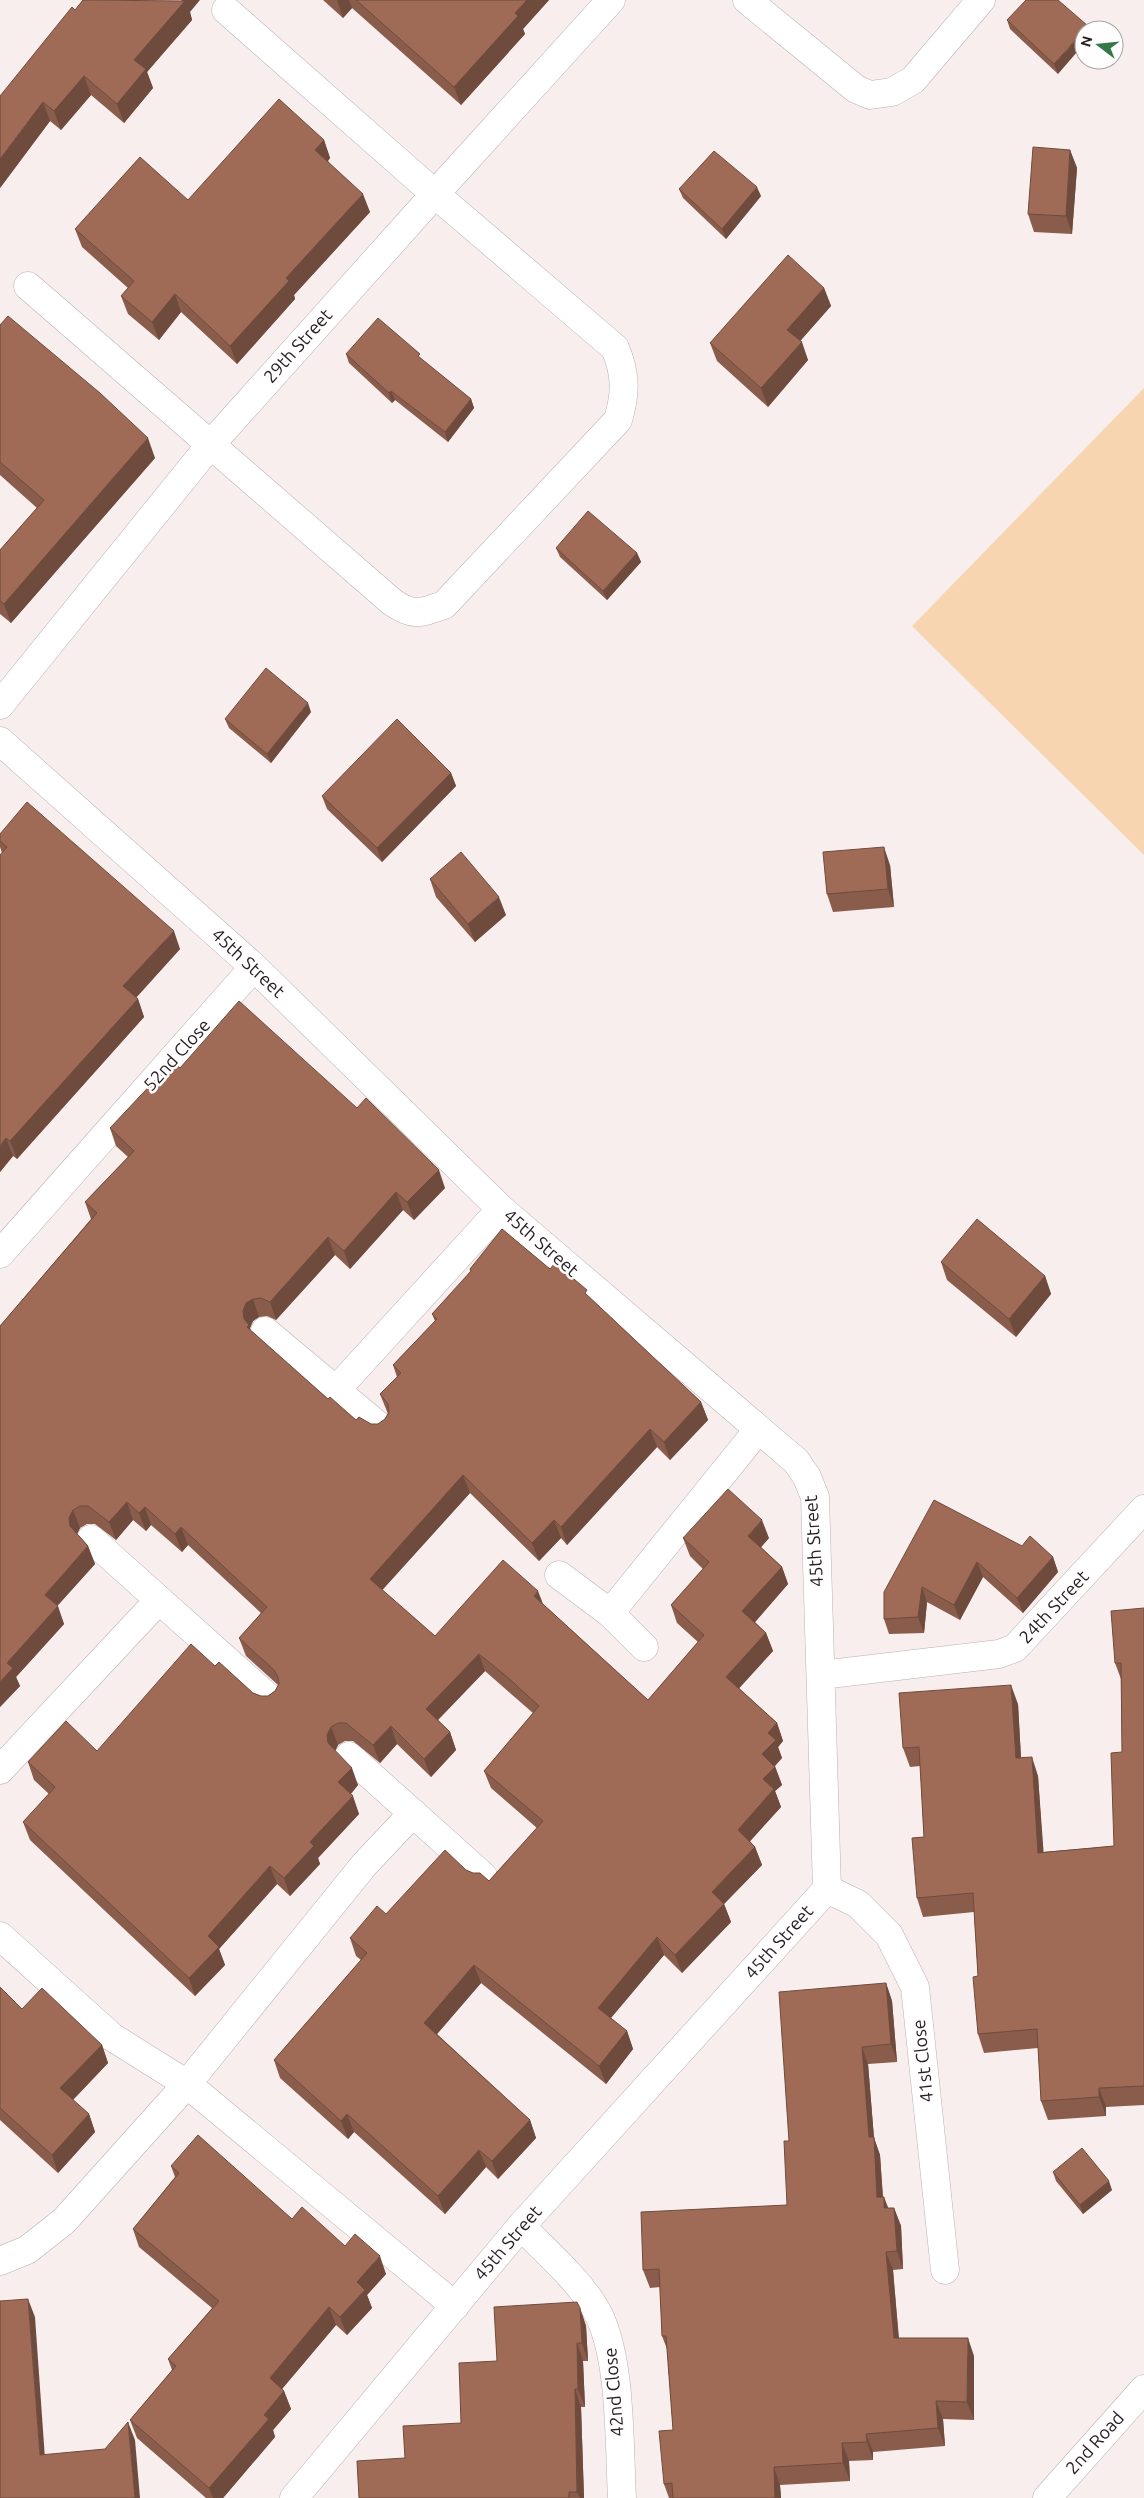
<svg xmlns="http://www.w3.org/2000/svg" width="1144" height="2498" viewBox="0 0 1144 2498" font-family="Ubuntu,sans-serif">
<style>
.green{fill:#f8d5b1}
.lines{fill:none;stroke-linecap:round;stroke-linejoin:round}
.minor-casing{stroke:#bbb1b2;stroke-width:29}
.minor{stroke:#fff;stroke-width:28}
.wall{fill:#895c4b}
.shaded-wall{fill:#6f4b3d}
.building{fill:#9f6b57;stroke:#6f4b3d}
.labels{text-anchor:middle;stroke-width:5;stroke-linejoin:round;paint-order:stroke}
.street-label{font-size:18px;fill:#221e1f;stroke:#fffdfd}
</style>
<rect width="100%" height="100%" fill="#f8eeee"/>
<path class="green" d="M1144,388V855L912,626Z"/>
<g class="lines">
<defs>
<g id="minor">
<path d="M747,0L856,89L870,95L892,92L913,80L981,0"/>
<path d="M28,286L392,602C414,617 420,613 444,605L618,420C626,393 626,374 615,348L435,194L226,10"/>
<path d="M0,705L211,444L435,194L611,0"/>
<path d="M0,741L254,967L501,1209L796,1461L807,1477L815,1497L827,1889L521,2226L294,2498"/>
<path d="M0,1254L254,967"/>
<path d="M265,1331L380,1427"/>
<path d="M336,1390L501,1209"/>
<path d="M91,1539L270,1699"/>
<path d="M559,1575L610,1613L644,1647"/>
<path d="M610,1613L758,1430"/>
<path d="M821,1675L999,1654L1015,1648L1144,1509"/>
<path d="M349,1756L483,1876"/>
<path d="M0,1770L159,1600"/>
<path d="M827,1889L858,1904L889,1935L915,1987L945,2270"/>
<path d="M0,1936L112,2037L187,2084L455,2306"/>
<path d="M521,2226C546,2252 576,2277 595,2308C622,2352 619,2446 622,2498"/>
<path d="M0,2261L27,2250L64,2221L187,2084L364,1865L413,1813"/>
<path d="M1047,2498L1144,2389"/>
</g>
</defs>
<use href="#minor" class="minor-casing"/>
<use href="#minor" class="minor"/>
</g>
<g class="wall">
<path d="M323,0H549L523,29L525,34L461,105L352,8L343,18Z"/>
<path d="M1058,0V74L1010,29L1007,20Z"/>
<path d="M75,10L190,12L192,20L147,72L153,88L124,123L91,95L61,130L50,121L0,188Z"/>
<path d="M324,140L330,158L328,161L370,212L294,295L295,299L237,364L181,312L159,340L128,314L121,296L128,288L82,247L75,229L188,200Z"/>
<path d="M1070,150L1077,168L1072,234L1034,232L1028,214Z"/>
<path d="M679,189L761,196L726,239L683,198Z"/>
<path d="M824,288L831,306L800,341L808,360L768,407L717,361L710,343Z"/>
<path d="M0,325L155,458L11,623L0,614V550L37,508L0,475Z"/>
<path d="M346,354L422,360L471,399L474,408L448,442L395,400L392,403L349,363Z"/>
<path d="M556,548L637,553L641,562L607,600L560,557Z"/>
<path d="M311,712L271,763L229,728L225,719Z"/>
<path d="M451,773L456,786L382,862L327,809L322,796Z"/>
<path d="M0,834L180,949L136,998L138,999L144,1017L17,1159L13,1156L0,1172V855L2,853L0,847Z"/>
<path d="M890,865L894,907L833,912L827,894Z"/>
<path d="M430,879L506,915L475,942L436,897Z"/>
<path d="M180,1068L445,1188L414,1220L403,1210L350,1269L335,1255L276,1320L267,1316L259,1317L253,1321L250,1328V1330L328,1399L356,1420L371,1424H378L385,1419L388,1414L380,1394L397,1377L393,1365L435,1321L432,1314L471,1272L470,1269H550L589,1297L701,1402L708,1420L670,1460L657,1447L567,1545L561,1538L539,1561L470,1493L382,1590L435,1636L543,1604L648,1700L698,1642L677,1623L671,1605L703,1569L690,1556L683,1538H769L761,1547L782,1567L788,1584L755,1622L766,1633L773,1651L739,1688L777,1723L783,1741L778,1747L782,1758L775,1766L782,1785L775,1791L781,1807L750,1841L755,1847L762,1865L724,1904L731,1922L682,1973L664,1955L611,2018L627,2031L633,2049L606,2084L481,1983L437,2034L530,2120L536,2138L498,2179L486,2167L445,2214L354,2132L348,2139L280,2078L274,2060L361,1960L356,1956L350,1938L386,1914L466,1870L489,1881L537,1828L491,1788L484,1771L533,1713L485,1671L438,1720L450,1732L456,1750L431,1777L397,1744L380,1763L353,1741H345L338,1745L335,1751L358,1785L351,1794L359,1814L318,1858L320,1864L290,1896L277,1884L219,1949L225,1965L195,1996L30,1840L23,1822L49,1794L34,1780L28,1762L97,1751L215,1666L253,1693L261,1696H268L275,1691L278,1685L246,1656L239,1638L261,1613L188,1545L182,1552L151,1525L146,1531L133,1520L116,1540L95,1524H87L80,1528L77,1534L88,1546L95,1564L57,1606L64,1624L16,1677L20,1686L0,1707V1326L91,1219L85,1202L128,1157L116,1146L110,1128Z"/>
<path d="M941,1262L1045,1276L1051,1294L1016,1337L947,1280Z"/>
<path d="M1022,1546L1053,1557L1058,1572L1023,1613L983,1577L960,1620L927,1602L924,1633L889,1634L884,1619V1592Z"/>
<path d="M1144,1608V2105L1106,2107V2116L1048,2120L1041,2101L1038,2048L984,2053L978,2034V1976L974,1912L923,1917L917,1898L924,1837L920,1766L910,1767L903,1748L1018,1704L1021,1757L1038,1776L1043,1852L1114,1846L1122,1752L1121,1679L1115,1663Z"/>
<path d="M886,1983L892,2001L897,2062L868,2064L874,2138L880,2155L883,2197L888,2208H894L901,2226L903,2269L893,2270L899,2338L974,2356V2420L943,2419L945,2446L873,2452V2460L849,2461L850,2481L780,2485L781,2498H669L664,2484L673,2430L667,2349L662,2336L660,2287L650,2288L643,2270L787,2205L789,2141Z"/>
<path d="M0,1987L22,2009L102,2045L108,2063L73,2100L89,2114L95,2132L58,2173L0,2120Z"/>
<path d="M171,2166L292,2219L345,2246L386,2274L367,2295L372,2308L347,2335L336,2325L282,2389L284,2391L291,2409L273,2430L275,2437L223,2498H206L137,2438L130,2420L172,2370L168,2359L212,2308L139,2247L133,2229L175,2177Z"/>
<path d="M1053,2172L1112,2190L1083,2214L1056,2181Z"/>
<path d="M580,2308L586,2326L588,2361H583L585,2407H581L584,2498H359L405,2458L461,2423L497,2361Z"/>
</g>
<g class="shaded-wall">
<path d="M182,0H200L190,12L192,20L147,72L153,88L124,123L117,104L134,60Z"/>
<path d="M337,0H349L352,8L343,18Z"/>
<path d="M527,0H549L523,29L525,34L461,105L454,87L515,13Z"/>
<path d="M1084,31V44L1058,74L1054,64Z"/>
<path d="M84,76L91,95L61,130L54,111Z"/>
<path d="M43,102L50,121L0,188V159Z"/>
<path d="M324,140L330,158L322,168L315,150Z"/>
<path d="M1070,150L1077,168L1072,234L1066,216Z"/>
<path d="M757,187L761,196L726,239L722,229Z"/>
<path d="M363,194L370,212L294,295L295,299L237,364L230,346L286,278Z"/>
<path d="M824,288L831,306L794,348L787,330Z"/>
<path d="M175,294L181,312L159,340L152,322Z"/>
<path d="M802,342L808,360L768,407L761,388Z"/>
<path d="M391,391L395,400L392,403L389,393Z"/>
<path d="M471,399L474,408L448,442L445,432Z"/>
<path d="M148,438L155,458L11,623L4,604Z"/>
<path d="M637,553L641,562L607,600L603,591Z"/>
<path d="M308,703L311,712L271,763L267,754Z"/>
<path d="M451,773L456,786L382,862L377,848Z"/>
<path d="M884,847L890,865L894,907L888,889Z"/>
<path d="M499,897L506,915L475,942L468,924Z"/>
<path d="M174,931L180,949L130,1004L123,986Z"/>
<path d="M138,999L144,1017L17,1159L10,1141Z"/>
<path d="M6,1138L13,1156L0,1172V1146Z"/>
<path d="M439,1170L445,1188L414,1220L407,1202Z"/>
<path d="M396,1192L403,1210L350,1269L344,1251Z"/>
<path d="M328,1237L335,1255L276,1320L270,1302Z"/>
<path d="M1045,1276L1051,1294L1016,1337L1009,1319Z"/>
<path d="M253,1299L259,1317L253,1321L250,1328L255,1343L244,1319L243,1311L246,1303Z"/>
<path d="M701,1402L708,1420L670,1460L664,1442Z"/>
<path d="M650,1429L657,1447L567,1545L561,1527Z"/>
<path d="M463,1475L470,1493L376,1597L370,1579Z"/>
<path d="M127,1502L133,1520L116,1540L109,1522Z"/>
<path d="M145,1507L151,1525L146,1531L139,1513Z"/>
<path d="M73,1510L80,1528L76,1536L70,1526L69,1518Z"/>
<path d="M554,1520L561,1538L539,1561L532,1543Z"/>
<path d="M762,1520L769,1538L755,1554L748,1536Z"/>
<path d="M181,1527L188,1545L182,1552L175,1534Z"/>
<path d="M88,1546L95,1564L51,1613L45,1595Z"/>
<path d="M1053,1557L1058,1572L1023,1613L1017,1598Z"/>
<path d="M977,1562L983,1577L960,1620L954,1605Z"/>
<path d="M782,1567L788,1584L749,1629L742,1611Z"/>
<path d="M922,1587L927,1602L924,1633L918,1617Z"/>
<path d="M538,1591L545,1609L534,1596Z"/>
<path d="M58,1606L64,1624L16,1677L20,1686L0,1707V1682L7,1663Z"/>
<path d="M766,1633L773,1651L733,1695L726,1677Z"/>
<path d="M479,1654L485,1671L432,1726L426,1709Z"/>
<path d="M1011,1685L1018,1704L1022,1777L1016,1758Z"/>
<path d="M777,1723L783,1741L778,1747L782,1758L769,1772L762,1754L768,1733Z"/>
<path d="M391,1726L397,1744L380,1763L373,1745Z"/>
<path d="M331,1727L338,1745L334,1753L328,1743L327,1735Z"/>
<path d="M450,1732L456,1750L431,1777L424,1759Z"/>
<path d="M1032,1757L1038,1776L1045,1871L1038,1853Z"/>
<path d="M775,1767L782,1785L775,1791L781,1807L744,1848L738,1830L763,1779Z"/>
<path d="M352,1768L358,1785L345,1800L338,1782Z"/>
<path d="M353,1796L359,1814L318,1858L320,1864L290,1896L284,1878L310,1842Z"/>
<path d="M755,1847L762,1865L724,1904L731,1922L682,1973L675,1955L712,1892Z"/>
<path d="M270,1866L277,1884L219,1949L225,1965L195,1996L189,1978L208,1936Z"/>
<path d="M657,1937L664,1955L604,2026L598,2008Z"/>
<path d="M474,1965L481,1983L431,2041L424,2023Z"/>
<path d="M886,1983L892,2001L897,2062L891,2044Z"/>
<path d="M627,2031L633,2049L606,2084L599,2066Z"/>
<path d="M102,2045L108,2063L67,2106L60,2088Z"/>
<path d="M862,2047L868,2064L874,2138L880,2155L884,2215L877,2197L869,2137Z"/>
<path d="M1099,2088L1106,2107V2116L1099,2097Z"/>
<path d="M89,2114L95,2132L58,2173L52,2155Z"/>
<path d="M347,2114L354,2132L348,2139L341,2121Z"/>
<path d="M530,2120L536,2138L498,2179L492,2161Z"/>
<path d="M479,2150L486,2167L445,2214L438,2196Z"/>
<path d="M1109,2181L1112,2190L1083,2214L1080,2205Z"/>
<path d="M884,2197L891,2215L884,2208Z"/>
<path d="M894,2208L901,2226L903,2269L897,2251Z"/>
<path d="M886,2252L893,2270L900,2356L894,2338Z"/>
<path d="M380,2256L386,2274L367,2295L372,2308L347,2335L340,2317L357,2282Z"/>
<path d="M28,2299L35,2317L46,2473L40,2455Z"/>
<path d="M329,2307L336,2325L276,2396L270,2378Z"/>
<path d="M580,2308L586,2326L588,2361L582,2343Z"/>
<path d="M968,2338L974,2356V2420L967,2402Z"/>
<path d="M577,2343L583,2361L585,2407L578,2389Z"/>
<path d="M575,2389L581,2407L584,2498H580L577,2492Z"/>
<path d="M284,2391L291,2409L273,2430L275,2437L223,2498H213L209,2488L264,2415Z"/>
<path d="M936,2401L943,2419L945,2446L938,2428Z"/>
<path d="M128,2422L135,2440L140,2498H135Z"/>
<path d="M866,2434L873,2452V2460L867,2442Z"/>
<path d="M842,2443L849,2461L850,2481L843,2463Z"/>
<path d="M774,2467L780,2485L781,2498H775Z"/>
</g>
<g class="building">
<path d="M83,0L185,1L134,60L146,69L117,104L84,76L54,111L43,102L0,159V96L72,7L75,10Z"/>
<path d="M356,0H527L515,13L518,16L454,87Z"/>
<path d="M1026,0H1058L1088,26L1054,64L1007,20Z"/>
<path d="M279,99L324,140L315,150L363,194L286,278L289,281L230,346L175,294L152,322L121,296L134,281L75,229L140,157L188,200Z"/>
<path d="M1033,147L1070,150L1066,216L1028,214Z"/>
<path d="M714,151L757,187L722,229L679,189Z"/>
<path d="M788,255L824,288L787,330L802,342L761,388L710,343Z"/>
<path d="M8,316L100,393L148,438L4,604L0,601V550L44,500L0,462V325Z"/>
<path d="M378,318L420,354L418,356L471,399L445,432L391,391L389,393L346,354Z"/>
<path d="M588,511L637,553L603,591L556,548Z"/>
<path d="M266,668L308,703L267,754L225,719Z"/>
<path d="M397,719L451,773L377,848L322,796Z"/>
<path d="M27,802L174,931L123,986L138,999L10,1141L6,1138L0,1146V855L7,847L0,841V834Z"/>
<path d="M884,847L888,889L827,894L823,852Z"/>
<path d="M461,852L499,897L468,924L430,879Z"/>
<path d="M239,1001L357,1108L366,1098L439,1170L407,1202L396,1192L344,1251L328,1237L270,1302L261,1298L253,1299L246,1303L243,1311L244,1319L249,1325L247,1327L328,1399L330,1397L356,1420L359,1417L371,1424H378L385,1419L389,1412L388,1404L380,1394L401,1373L393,1365L437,1319L432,1314L471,1271L470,1269L502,1229L550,1269L555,1263L587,1290L585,1293L701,1402L664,1442L650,1429L561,1527L554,1520L532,1543L463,1475L370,1579L435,1636L503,1560L538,1591L534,1596L648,1700L704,1635L671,1605L709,1562L683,1538L728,1489L762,1520L748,1536L782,1567L742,1611L766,1633L726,1677L777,1723L768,1733L776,1740L762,1754L775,1767L763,1779L774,1789L738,1830L755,1847L712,1892L724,1904L675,1955L657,1937L598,2008L627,2031L599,2066L474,1965L424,2023L530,2120L492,2161L479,2150L438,2196L347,2114L341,2121L274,2060L367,1953L350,1938L377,1906L386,1914L445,1850L466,1870L473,1873H480L489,1881L543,1821L484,1771L539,1706L506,1676L479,1654L426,1709L450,1732L424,1759L391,1726L373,1745L346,1723H338L331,1727L327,1735L328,1743L352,1768L338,1782L353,1796L310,1842L314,1846L284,1878L270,1866L208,1936L219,1947L189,1978L23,1822L55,1787L28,1762L66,1721L97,1751L191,1644L215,1666L219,1662L253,1693L261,1696H268L275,1691L279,1684L278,1677L274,1670L239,1638L267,1607L181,1527L175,1534L145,1507L139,1513L127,1502L109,1522L88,1506H80L73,1510L69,1518L70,1526L88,1546L45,1595L58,1606L7,1663L13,1668L0,1682V1326L97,1213L85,1202L134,1151L110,1128L173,1061L180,1068Z"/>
<path d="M977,1219L1045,1276L1009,1319L941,1262Z"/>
<path d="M934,1500L1022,1546L1030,1536L1053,1557L1017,1598L977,1562L954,1605L922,1587L918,1617L884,1619V1592Z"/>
<path d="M1144,1608V2086L1099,2088V2097L1041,2101L1037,2029L978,2034L973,1977L978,1976L973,1893L917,1898L912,1838L924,1837L919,1747L903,1748L899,1693L1011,1685L1016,1758L1032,1757L1038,1853L1114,1846L1111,1753L1122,1752L1121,1663H1115L1111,1611Z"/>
<path d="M886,1983L891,2044L862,2047L869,2137H874L877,2197H884V2208H894L897,2251L886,2252L894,2338H968L967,2402L936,2401L938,2428L866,2434L867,2442L842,2443L843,2463L774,2467L775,2498H673L672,2483L664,2484L659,2431L673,2430L666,2336H662L659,2269L643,2270L641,2212L787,2205L784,2141H789L779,1992Z"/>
<path d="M0,1987L22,2009L42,1988L102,2045L60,2088L89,2114L52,2155L0,2108Z"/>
<path d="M198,2135L292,2219L302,2207L345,2246L355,2234L380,2256L357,2282L365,2290L340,2317L329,2307L270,2378L284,2391L264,2415L269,2419L209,2488L130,2420L176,2366L168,2359L219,2301L133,2229L179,2173L171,2166Z"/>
<path d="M1082,2148L1109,2181L1080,2205L1053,2172Z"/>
<path d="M28,2299L40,2455L105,2449L128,2422L135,2498H0V2301Z"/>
<path d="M577,2302L580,2308L582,2343H577L578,2389H575L577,2492H569V2498H359L357,2461L405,2458L403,2426L461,2423L459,2363L497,2361L494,2307Z"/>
</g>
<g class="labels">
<g class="street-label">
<text transform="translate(298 346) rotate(-48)" y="6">29th Street</text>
<text transform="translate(248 963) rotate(43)" y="6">45th Street</text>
<text transform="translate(177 1055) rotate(-48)" y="6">52nd Close</text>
<text transform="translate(541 1243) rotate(41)" y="6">45th Street</text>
<text transform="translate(814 1541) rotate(-94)" y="6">45th Street</text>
<text transform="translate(1054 1607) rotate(-47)" y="6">24th Street</text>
<text transform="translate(779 1942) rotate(-48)" y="6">45th Street</text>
<text transform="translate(923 2061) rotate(-96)" y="6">41st Close</text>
<text transform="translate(508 2243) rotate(-49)" y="6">45th Street</text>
<text transform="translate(614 2392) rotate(-95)" y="6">42nd Close</text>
<text transform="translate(1095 2443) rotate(-48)" y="6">2nd Road</text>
</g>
</g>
<g transform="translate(1099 45) rotate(286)"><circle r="24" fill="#fffdfd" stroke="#a7a4a4"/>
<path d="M0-4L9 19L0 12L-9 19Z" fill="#317a47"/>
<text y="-8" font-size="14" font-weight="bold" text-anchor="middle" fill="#221e1f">N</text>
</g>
</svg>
